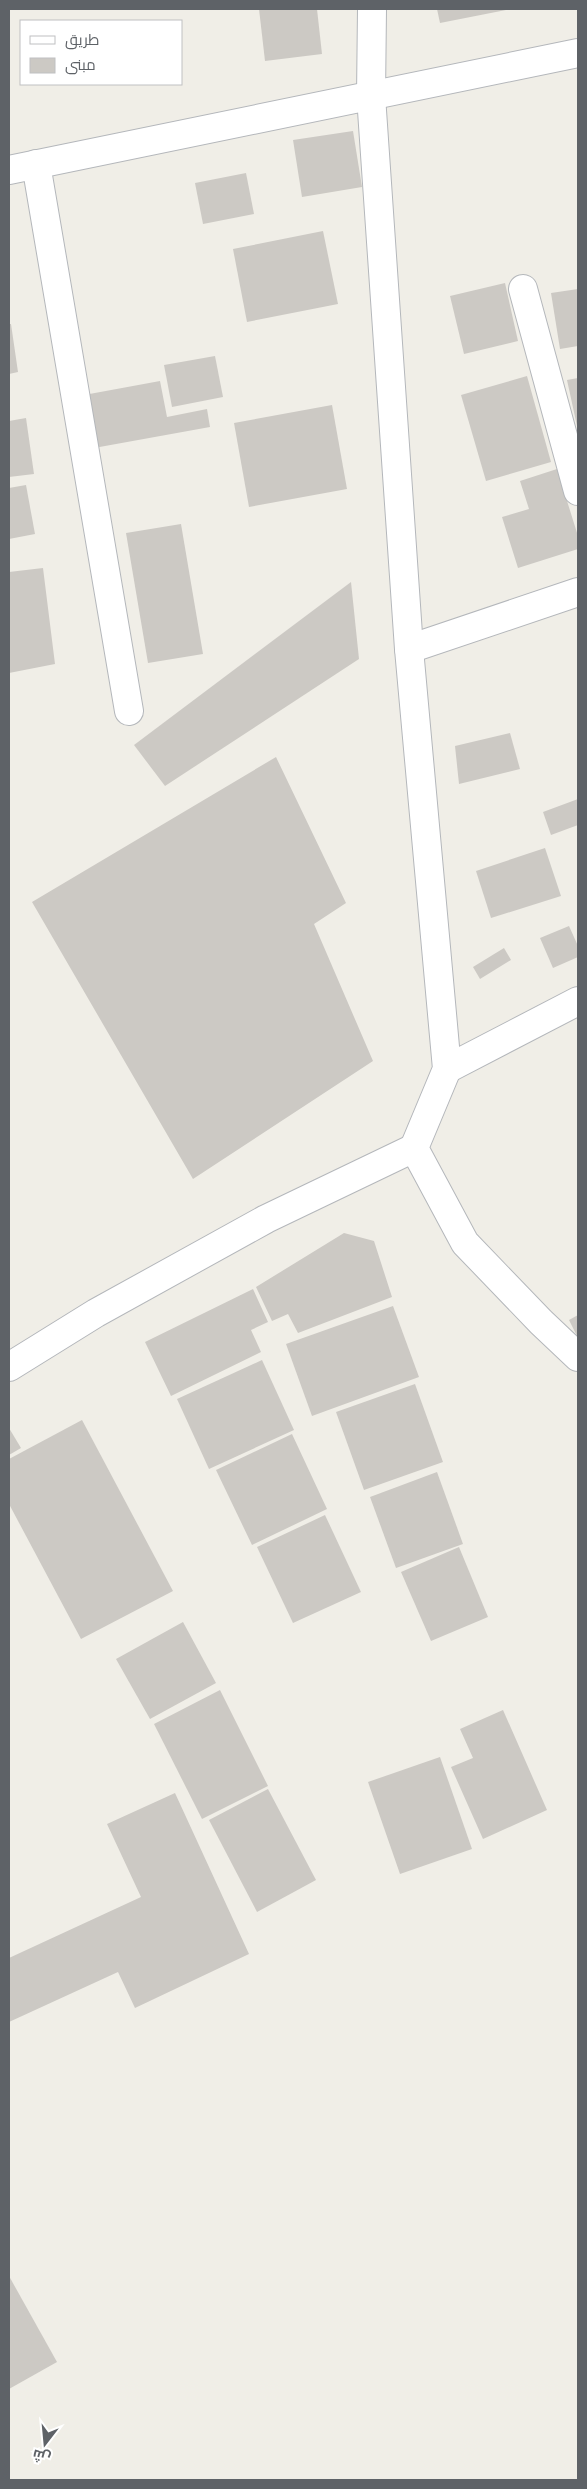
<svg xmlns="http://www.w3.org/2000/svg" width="587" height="2489" viewBox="0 0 587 2489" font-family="Inter,Cairo,sans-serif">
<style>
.building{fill:#ccc9c4}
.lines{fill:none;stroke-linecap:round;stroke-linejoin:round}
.street-casing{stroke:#b4b7bb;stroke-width:30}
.street{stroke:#fff;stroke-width:28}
</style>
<rect width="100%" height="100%" fill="#f0eee7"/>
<g class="building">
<path d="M259,9H317L322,54L265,61Z"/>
<path d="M437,9H506V10L440,23Z"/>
<path d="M353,131L362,187L302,197L293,140Z"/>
<path d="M246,173L254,214L203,224L195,183Z"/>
<path d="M323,231L338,304L247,322L233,249Z"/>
<path d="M505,283L518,341L464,354L450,296Z"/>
<path d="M578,289V346L560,349L551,293Z"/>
<path d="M9,324H11L18,372L9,374Z"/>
<path d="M215,356L223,397L172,407L164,365Z"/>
<path d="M527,376L551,462L486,481L461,395Z"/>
<path d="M578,378V426H577L567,380Z"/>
<path d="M160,381L167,417L207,409L210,427L94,448L84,395Z"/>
<path d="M332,405L347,489L249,507L234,423Z"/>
<path d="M26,418L34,474L9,477V421Z"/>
<path d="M557,469L578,536V549L518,568L502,517L529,509L520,481Z"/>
<path d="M26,485L35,534L9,539V488Z"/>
<path d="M181,524L203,654L148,663L126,533Z"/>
<path d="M43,568L55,664L9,673V572Z"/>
<path d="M351,582L359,659L165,786L134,745Z"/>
<path d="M510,733L520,769L459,784L455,746Z"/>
<path d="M276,757L346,903L314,924L373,1061L193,1179L32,902Z"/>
<path d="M578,799V825L551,835L543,812Z"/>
<path d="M545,848L561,896L491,918L476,871Z"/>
<path d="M569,926L578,946V957L553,968L540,938Z"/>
<path d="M504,948L511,960L480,979L473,967Z"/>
<path d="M344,1233L374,1241L392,1297L298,1333L288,1314L272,1321L256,1287Z"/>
<path d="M253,1289L268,1322L251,1330L261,1352L171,1396L145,1342Z"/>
<path d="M393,1306L419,1377L312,1416L286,1344Z"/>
<path d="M578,1315V1338L569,1320Z"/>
<path d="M262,1360L294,1430L209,1469L177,1399Z"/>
<path d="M415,1384L443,1462L364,1490L336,1412Z"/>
<path d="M82,1420L173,1591L81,1639L9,1504V1459Z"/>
<path d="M9,1428L21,1448L9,1455Z"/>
<path d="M292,1434L327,1509L252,1545L216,1470Z"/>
<path d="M437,1472L463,1544L396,1568L370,1497Z"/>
<path d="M325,1515L361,1592L293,1623L257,1547Z"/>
<path d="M459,1547L488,1617L431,1641L401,1572Z"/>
<path d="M183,1622L216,1683L150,1719L116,1659Z"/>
<path d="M220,1690L268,1786L202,1819L154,1724Z"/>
<path d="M503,1710L547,1810L483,1839L451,1767L473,1758L460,1729Z"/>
<path d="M440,1757L472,1849L400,1874L368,1782Z"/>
<path d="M268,1789L316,1880L257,1912L209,1820Z"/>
<path d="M175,1793L249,1954L135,2008L118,1972L9,2022V1958L141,1897L107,1824Z"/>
<path d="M9,2276L57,2362L9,2389Z"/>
</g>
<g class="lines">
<defs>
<g id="street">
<path d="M372,9L371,96L409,649L447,1069L414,1148L465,1243L541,1322L578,1357"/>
<path d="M36,164L129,711"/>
<path d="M9,170L578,53"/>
<path d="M523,289L578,491"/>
<path d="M409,649L578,592"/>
<path d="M447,1069L578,1001"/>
<path d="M9,1367L96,1313L266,1219L414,1148"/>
</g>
</defs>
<use href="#street" class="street-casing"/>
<use href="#street" class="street"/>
</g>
<rect width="587" height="2489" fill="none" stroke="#5e6267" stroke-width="20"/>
<rect x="20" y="20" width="162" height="65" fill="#ffffff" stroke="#bfc0c2"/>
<rect x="30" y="36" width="25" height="8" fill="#ffffff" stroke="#bfc0c2"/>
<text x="65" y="45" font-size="15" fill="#5e6267">طريق</text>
<rect x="30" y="58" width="25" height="15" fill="#ccc9c4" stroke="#bfc0c2"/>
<text x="65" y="70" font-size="15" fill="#5e6267">مبنى</text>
<g transform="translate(45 2444) rotate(196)" stroke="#ffffff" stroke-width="4" paint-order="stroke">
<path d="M0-4L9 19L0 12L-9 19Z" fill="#5e6267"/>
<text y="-8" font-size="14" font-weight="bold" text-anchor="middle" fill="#5e6267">ش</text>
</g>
</svg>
